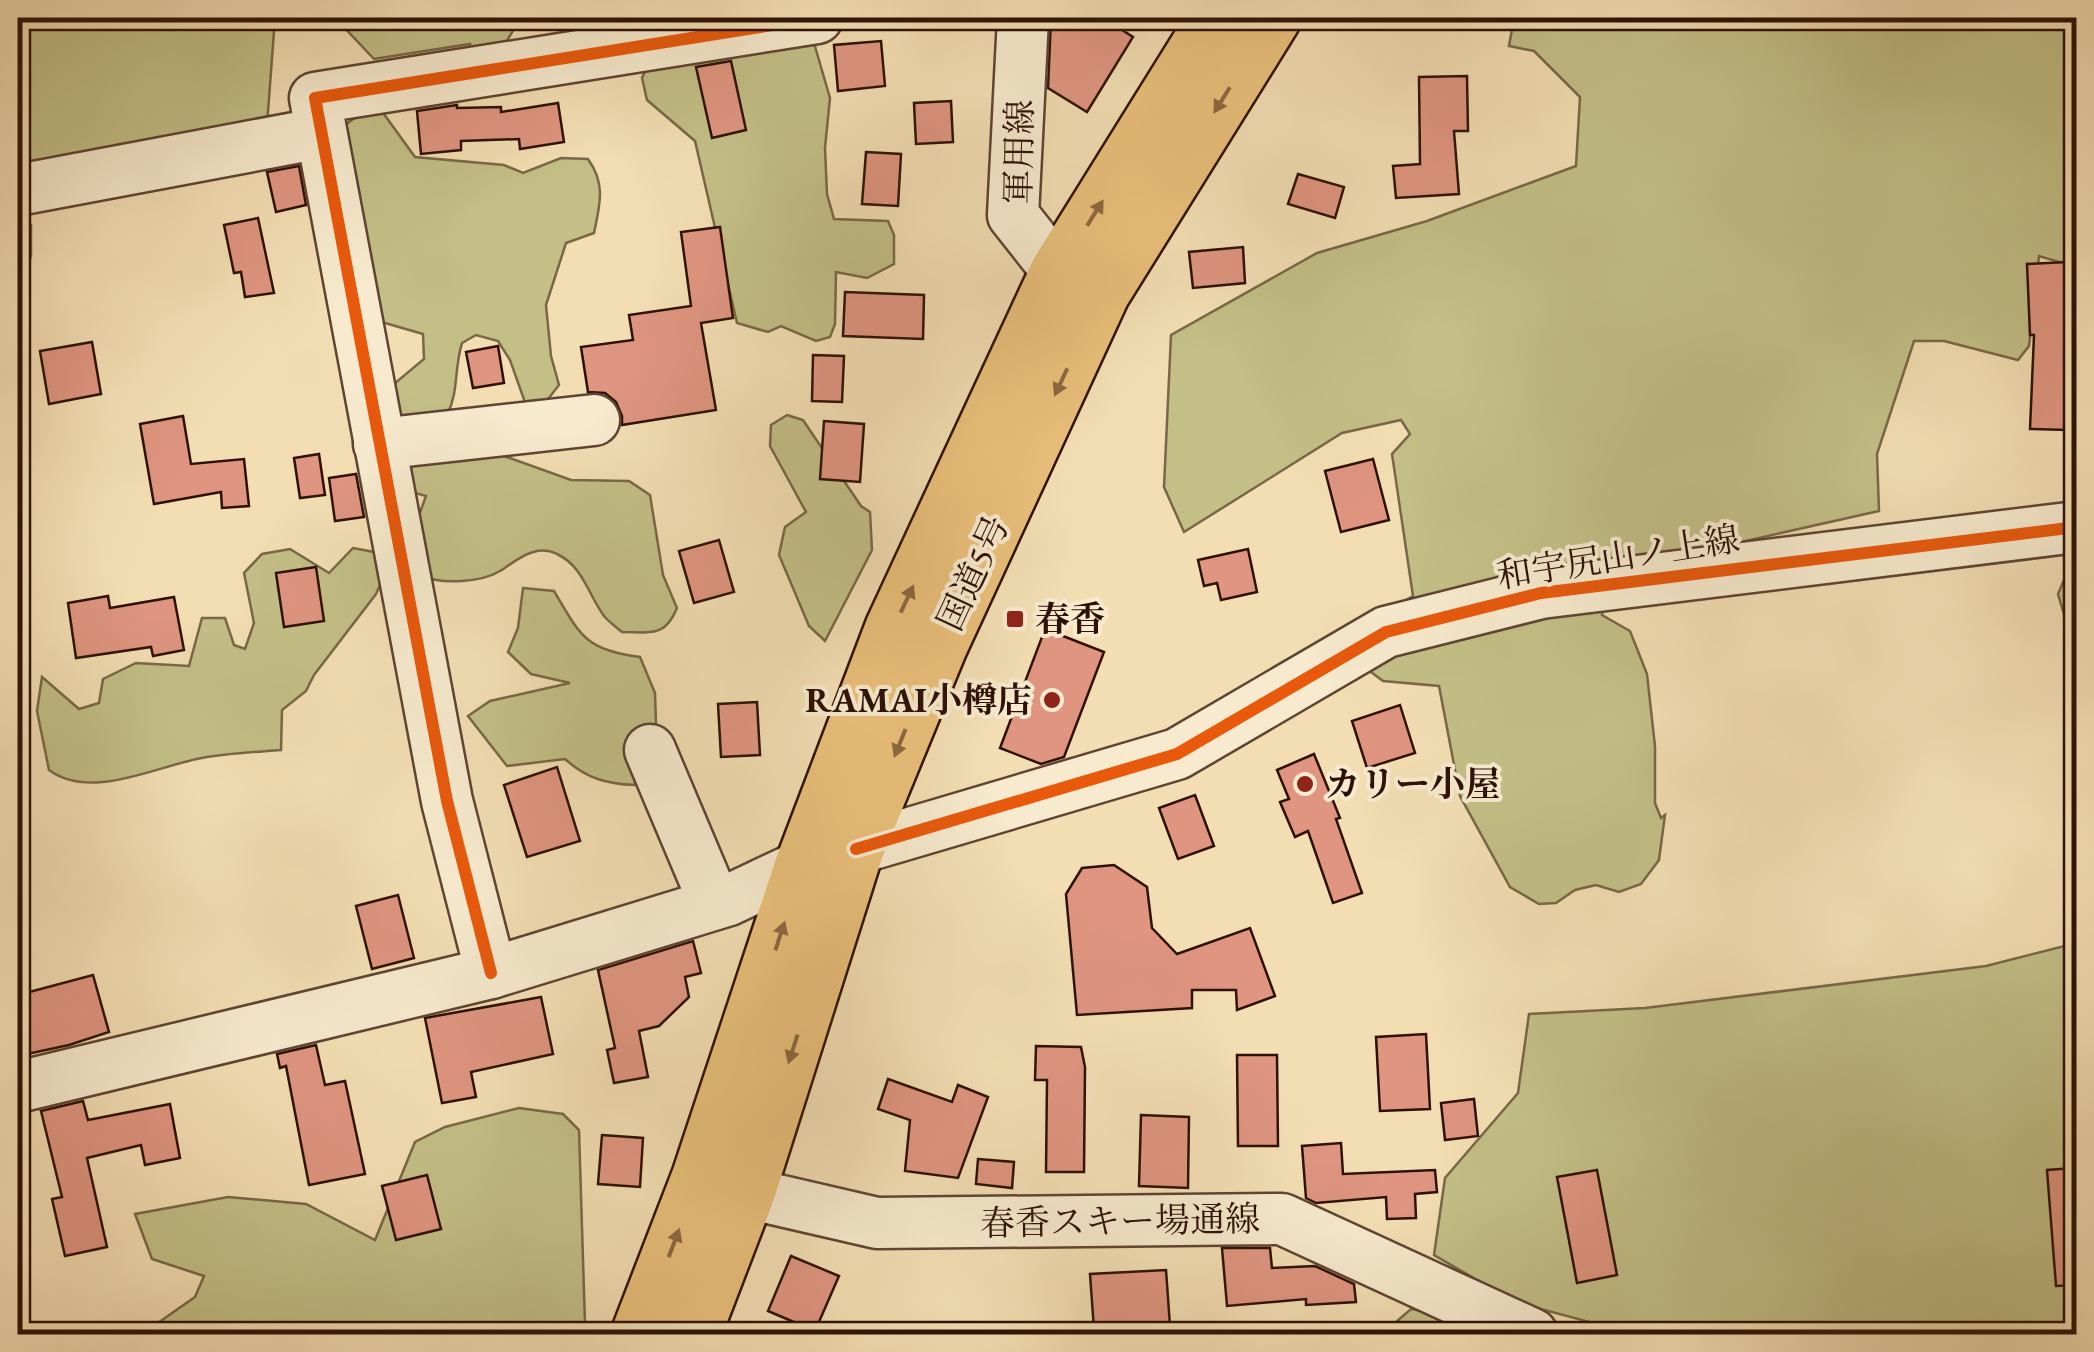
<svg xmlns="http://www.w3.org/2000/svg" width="2094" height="1352" viewBox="0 0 2094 1352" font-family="'EB Garamond','Noto Serif JP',serif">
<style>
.green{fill:#c3bf87;stroke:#786847;stroke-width:2.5}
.building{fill:#df9580;stroke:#2d1107;stroke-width:2.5}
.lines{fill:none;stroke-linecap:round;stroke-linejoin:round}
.minor-casing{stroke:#5e4432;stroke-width:55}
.highway-casing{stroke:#2d1107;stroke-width:60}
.minor{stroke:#f7eace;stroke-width:50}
.highway{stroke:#eabf7a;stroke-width:55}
.cycleway-casing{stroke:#f7eace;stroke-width:19}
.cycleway{stroke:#e8590c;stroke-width:12}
.oneway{fill:#8c6840}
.poi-dot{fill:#8f2418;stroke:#f7eace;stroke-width:4}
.labels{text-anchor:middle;stroke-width:8;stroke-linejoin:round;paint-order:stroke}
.street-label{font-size:35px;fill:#2d1107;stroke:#f7eace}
.poi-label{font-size:35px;font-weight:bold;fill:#2d1107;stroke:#f7eace;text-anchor:start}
</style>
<rect width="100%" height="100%" fill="#f3deb3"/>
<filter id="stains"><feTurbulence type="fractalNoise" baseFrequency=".002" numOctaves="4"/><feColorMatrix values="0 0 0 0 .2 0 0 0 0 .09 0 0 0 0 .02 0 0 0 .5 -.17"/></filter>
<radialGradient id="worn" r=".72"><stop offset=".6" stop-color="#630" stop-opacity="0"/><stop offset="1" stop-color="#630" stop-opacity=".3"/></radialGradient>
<g class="green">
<path d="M18,18H275L267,125L18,163Z"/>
<path d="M341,18H520L503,48L473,52L470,44L374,59L341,24Z"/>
<path d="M1514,18H2076V267L2039,256L2029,346L2018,360L1944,341H1914L1877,454L1879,511L1607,572L1602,615L1630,631L1647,674L1655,746V803L1661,818L1665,815L1659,860L1641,884L1619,892L1596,885L1575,890L1556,903L1539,904L1510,887L1460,796L1439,686L1383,681L1332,643L1413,596L1392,454L1410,434L1401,420L1342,433L1184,532L1164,487L1171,335L1317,253L1427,221L1576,166L1580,97L1534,51L1509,46Z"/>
<path d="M812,36L830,98L825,148L827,194L834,219L888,221L894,235V264L867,278L836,272L835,324L830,337L816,341L781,326L768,332L737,323L695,141L647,100L642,78L647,67Z"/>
<path d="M381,110L415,157L504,165L523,173L561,158L588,159C606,184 600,204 594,233L566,243L546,305L551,356L559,385L545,403L527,408L510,360L498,341L476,335L462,343C454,368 459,392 447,415L390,427L388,389L424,359L423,334L378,321L338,131L358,115Z"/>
<path d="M18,221L31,225V255L18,305Z"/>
<path d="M787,415L803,420L861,506L870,512L872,550L825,641L809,626L779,555L785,527L806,512L770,446L771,425Z"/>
<path d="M479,447L571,480L629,481L650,495L663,575L677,608C665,638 650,632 622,632C616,627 609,622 604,616C589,596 583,566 557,554C535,543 516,561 500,571C482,582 442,585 423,576L410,540L426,496L405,490L401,453Z"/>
<path d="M353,548L374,552L384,559L383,578L376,594L314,675L306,691L282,710L281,750C255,752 228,753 202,758C156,766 91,801 49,770L37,711L42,677L79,709L99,703L103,679L136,663L189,666L202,618H225L234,645L245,649L254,623L244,573L262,554L290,549L329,573Z"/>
<path d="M2076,560V655L2058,594L2072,561Z"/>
<path d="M523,588L554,591C580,635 585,650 640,657L655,693L656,724L635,756V785C606,784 586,778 565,759L507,766L468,716L490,701L570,683L531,674L508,652L518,628Z"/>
<path d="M2076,943V1334H1634L1515,1302L1434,1255L1445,1178L1518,1093L1529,1014L1645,1008L1986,966Z"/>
<path d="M519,1108L563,1114L579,1130L585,1324L581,1334H142L195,1297L204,1276L152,1259L135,1214L228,1197L306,1204L375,1240L415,1142L445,1127Z"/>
<path d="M1411,1309L1438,1313L1455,1334H1382Z"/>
</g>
<g class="building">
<path d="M1051,18H1103L1133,37L1087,112L1048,88Z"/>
<path d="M881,41L885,86L838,91L834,45Z"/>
<path d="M731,61L746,130L712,138L696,67Z"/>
<path d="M1467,76L1468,131H1454L1459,194L1396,198L1393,166L1420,164L1419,77Z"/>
<path d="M951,101L953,142L916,144L914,103Z"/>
<path d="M558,103L564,142L520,149L519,139L461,141V150L421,154L417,111L457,105V108L501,107V112Z"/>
<path d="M866,152L901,154L898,206L862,204Z"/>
<path d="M299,166L306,205L276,212L267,172Z"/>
<path d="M1298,174L1344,187L1335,218L1288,204Z"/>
<path d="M258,218L274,293L245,297L241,272L234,273L224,225Z"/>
<path d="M720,227L733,318L701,323L716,410L622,425V416L616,402L605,393L588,392L581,347L633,340L629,315L691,306L681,232Z"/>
<path d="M1243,247L1245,283L1193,288L1189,252Z"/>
<path d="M2068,262L2071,350L2068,430L2030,429L2034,335H2030L2027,264Z"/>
<path d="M845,292L924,295L923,339L843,336Z"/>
<path d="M92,342L101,394L49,404L40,351Z"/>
<path d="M498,346L504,383L473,388L466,352Z"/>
<path d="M813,355L844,356L842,402L812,401Z"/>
<path d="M183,416L191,464L244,459L249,506L222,508L221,492L154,504L140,424Z"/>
<path d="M824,421L864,424L860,482L820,479Z"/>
<path d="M319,454L325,495L300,498L294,458Z"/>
<path d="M1373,459L1389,520L1341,532L1325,471Z"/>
<path d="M356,474L364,517L335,521L329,478Z"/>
<path d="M719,540L734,592L694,603L679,551Z"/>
<path d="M1248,549L1257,592L1221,600L1217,583L1204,586L1198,560Z"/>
<path d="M316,567L324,621L284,627L276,573Z"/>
<path d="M108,596L110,608L174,597L184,650L153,656L151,647L76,658L68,603Z"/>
<path d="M1045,629L1104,652L1064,757L1041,764L1000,748Z"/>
<path d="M757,702L760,755L721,757L718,704Z"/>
<path d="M1400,705L1415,753L1367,768L1352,721Z"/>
<path d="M1314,754L1340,818L1336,819L1362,893L1333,903L1308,831L1295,837L1280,802L1289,799L1277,770Z"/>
<path d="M557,767L580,841L527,857L504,785Z"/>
<path d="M1195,795L1214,846L1178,859L1159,808Z"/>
<path d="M1114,865L1147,887L1152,928L1177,954L1250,928L1275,996L1237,1010L1236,990H1192V1008L1077,1015L1066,894L1082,868Z"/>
<path d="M398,895L414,958L372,969L356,906Z"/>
<path d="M693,941L701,973L685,977L689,997L659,1026L639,1031L648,1077L614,1083L607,1050L615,1048L598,970Z"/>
<path d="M93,975L109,1032L69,1045L18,1056V995Z"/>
<path d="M541,997L553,1054L471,1072L476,1097L442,1103L425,1018Z"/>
<path d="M1426,1034L1430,1109L1380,1111L1376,1037Z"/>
<path d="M316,1045L325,1085L345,1081L365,1174L309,1185L286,1066L280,1068L277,1054Z"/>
<path d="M1036,1046L1081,1047L1085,1067L1084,1172H1046L1047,1080H1035Z"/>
<path d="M1237,1055H1277L1278,1146H1238Z"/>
<path d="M888,1079L952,1102L958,1085L988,1097L958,1178L905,1171L910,1120L878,1109Z"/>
<path d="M1474,1099L1478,1136L1445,1140L1441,1103Z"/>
<path d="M83,1101L88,1120L170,1104L180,1158L145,1165L141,1145L87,1158L107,1247L65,1256L52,1199L62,1197L41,1111Z"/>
<path d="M1141,1115L1189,1117L1188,1188L1139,1186Z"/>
<path d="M602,1135L643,1138L640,1187L598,1184Z"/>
<path d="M1341,1143L1343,1174L1435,1170L1437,1192L1415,1194L1416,1218L1387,1219L1386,1197L1316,1203L1306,1198L1302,1146Z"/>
<path d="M978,1159L1014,1162L1012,1188L976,1184Z"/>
<path d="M2074,1168L2076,1285L2056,1286L2047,1170Z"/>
<path d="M1597,1170L1617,1275L1577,1283L1557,1177Z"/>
<path d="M427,1175L441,1229L396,1240L382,1186Z"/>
<path d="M1222,1248H1270L1272,1268L1315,1266L1354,1284L1356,1302L1306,1305V1299L1227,1306Z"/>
<path d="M791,1256L839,1276L815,1331L768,1311Z"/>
<path d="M1166,1270L1170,1326L1094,1330L1090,1274Z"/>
</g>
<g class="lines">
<defs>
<g id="minor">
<path d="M1023,18L1013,215L1058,272"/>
<path d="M18,190L321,133"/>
<path d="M379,444L594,420"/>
<path d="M650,750L715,904"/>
<path d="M856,849L1177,754L1386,632L1541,593L2076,527"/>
<path d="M491,973L447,801L315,98L817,18"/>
<path d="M18,1087L491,973L729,900L803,865"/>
<path d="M747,1193L877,1223L1282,1219L1532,1334"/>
</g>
<g id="highway">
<path d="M639,1334L700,1176L803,865L893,628L1058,272L1216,18"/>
<path d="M693,1334L747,1193L856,849L939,647L1102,293L1273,18"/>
</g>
</defs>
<use href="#minor" class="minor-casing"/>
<use href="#highway" class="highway-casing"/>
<use href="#minor" class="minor"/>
<use href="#highway" class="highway"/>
<defs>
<g id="cycleway">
<path d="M856,849L1177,754L1386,632L1541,593L2076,527"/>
<path d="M491,973L447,801L315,98L817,18"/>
</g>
</defs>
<use href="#cycleway" class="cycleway-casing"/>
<use href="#cycleway" class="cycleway"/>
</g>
<defs><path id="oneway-solid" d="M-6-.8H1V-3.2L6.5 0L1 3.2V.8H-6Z" transform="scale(2.5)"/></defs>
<g class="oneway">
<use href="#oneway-solid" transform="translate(1222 100) rotate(122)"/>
<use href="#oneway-solid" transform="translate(1095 213) rotate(-58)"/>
<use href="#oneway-solid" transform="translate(1061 382) rotate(115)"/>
<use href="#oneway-solid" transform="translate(907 599) rotate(-65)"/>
<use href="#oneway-solid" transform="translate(900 743) rotate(112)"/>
<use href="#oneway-solid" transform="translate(780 936) rotate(-72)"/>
<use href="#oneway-solid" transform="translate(793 1049) rotate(108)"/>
<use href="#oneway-solid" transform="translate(674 1243) rotate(-69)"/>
</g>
<g class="poi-dot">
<rect x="1005" y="609" width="20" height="20" rx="5"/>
<circle cx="1052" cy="700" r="10"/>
<circle cx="1305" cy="784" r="10"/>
</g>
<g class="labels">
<g class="street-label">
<text transform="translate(1019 152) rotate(-89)" y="12">軍用線</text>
<text transform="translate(1618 557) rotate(-9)" y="12">和宇尻山ノ上線</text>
<text transform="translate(973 573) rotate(-65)" y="12">国道5号</text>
<text transform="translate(1120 1221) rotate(-1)" y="12">春香スキー場通線</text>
</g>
<g class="poi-label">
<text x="1035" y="631">春香</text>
<text x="1032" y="712" text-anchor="end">RAMAI小樽店</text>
<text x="1325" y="796">カリー小屋</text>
</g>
</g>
<rect width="2094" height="1352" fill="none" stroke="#f3deb3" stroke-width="60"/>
<rect x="20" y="20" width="2054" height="1312" fill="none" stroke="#2d1107" stroke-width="5"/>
<rect x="30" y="30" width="2034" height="1292" fill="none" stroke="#2d1107" stroke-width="2.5"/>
<rect width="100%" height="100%" filter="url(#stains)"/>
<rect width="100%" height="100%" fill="url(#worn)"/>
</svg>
